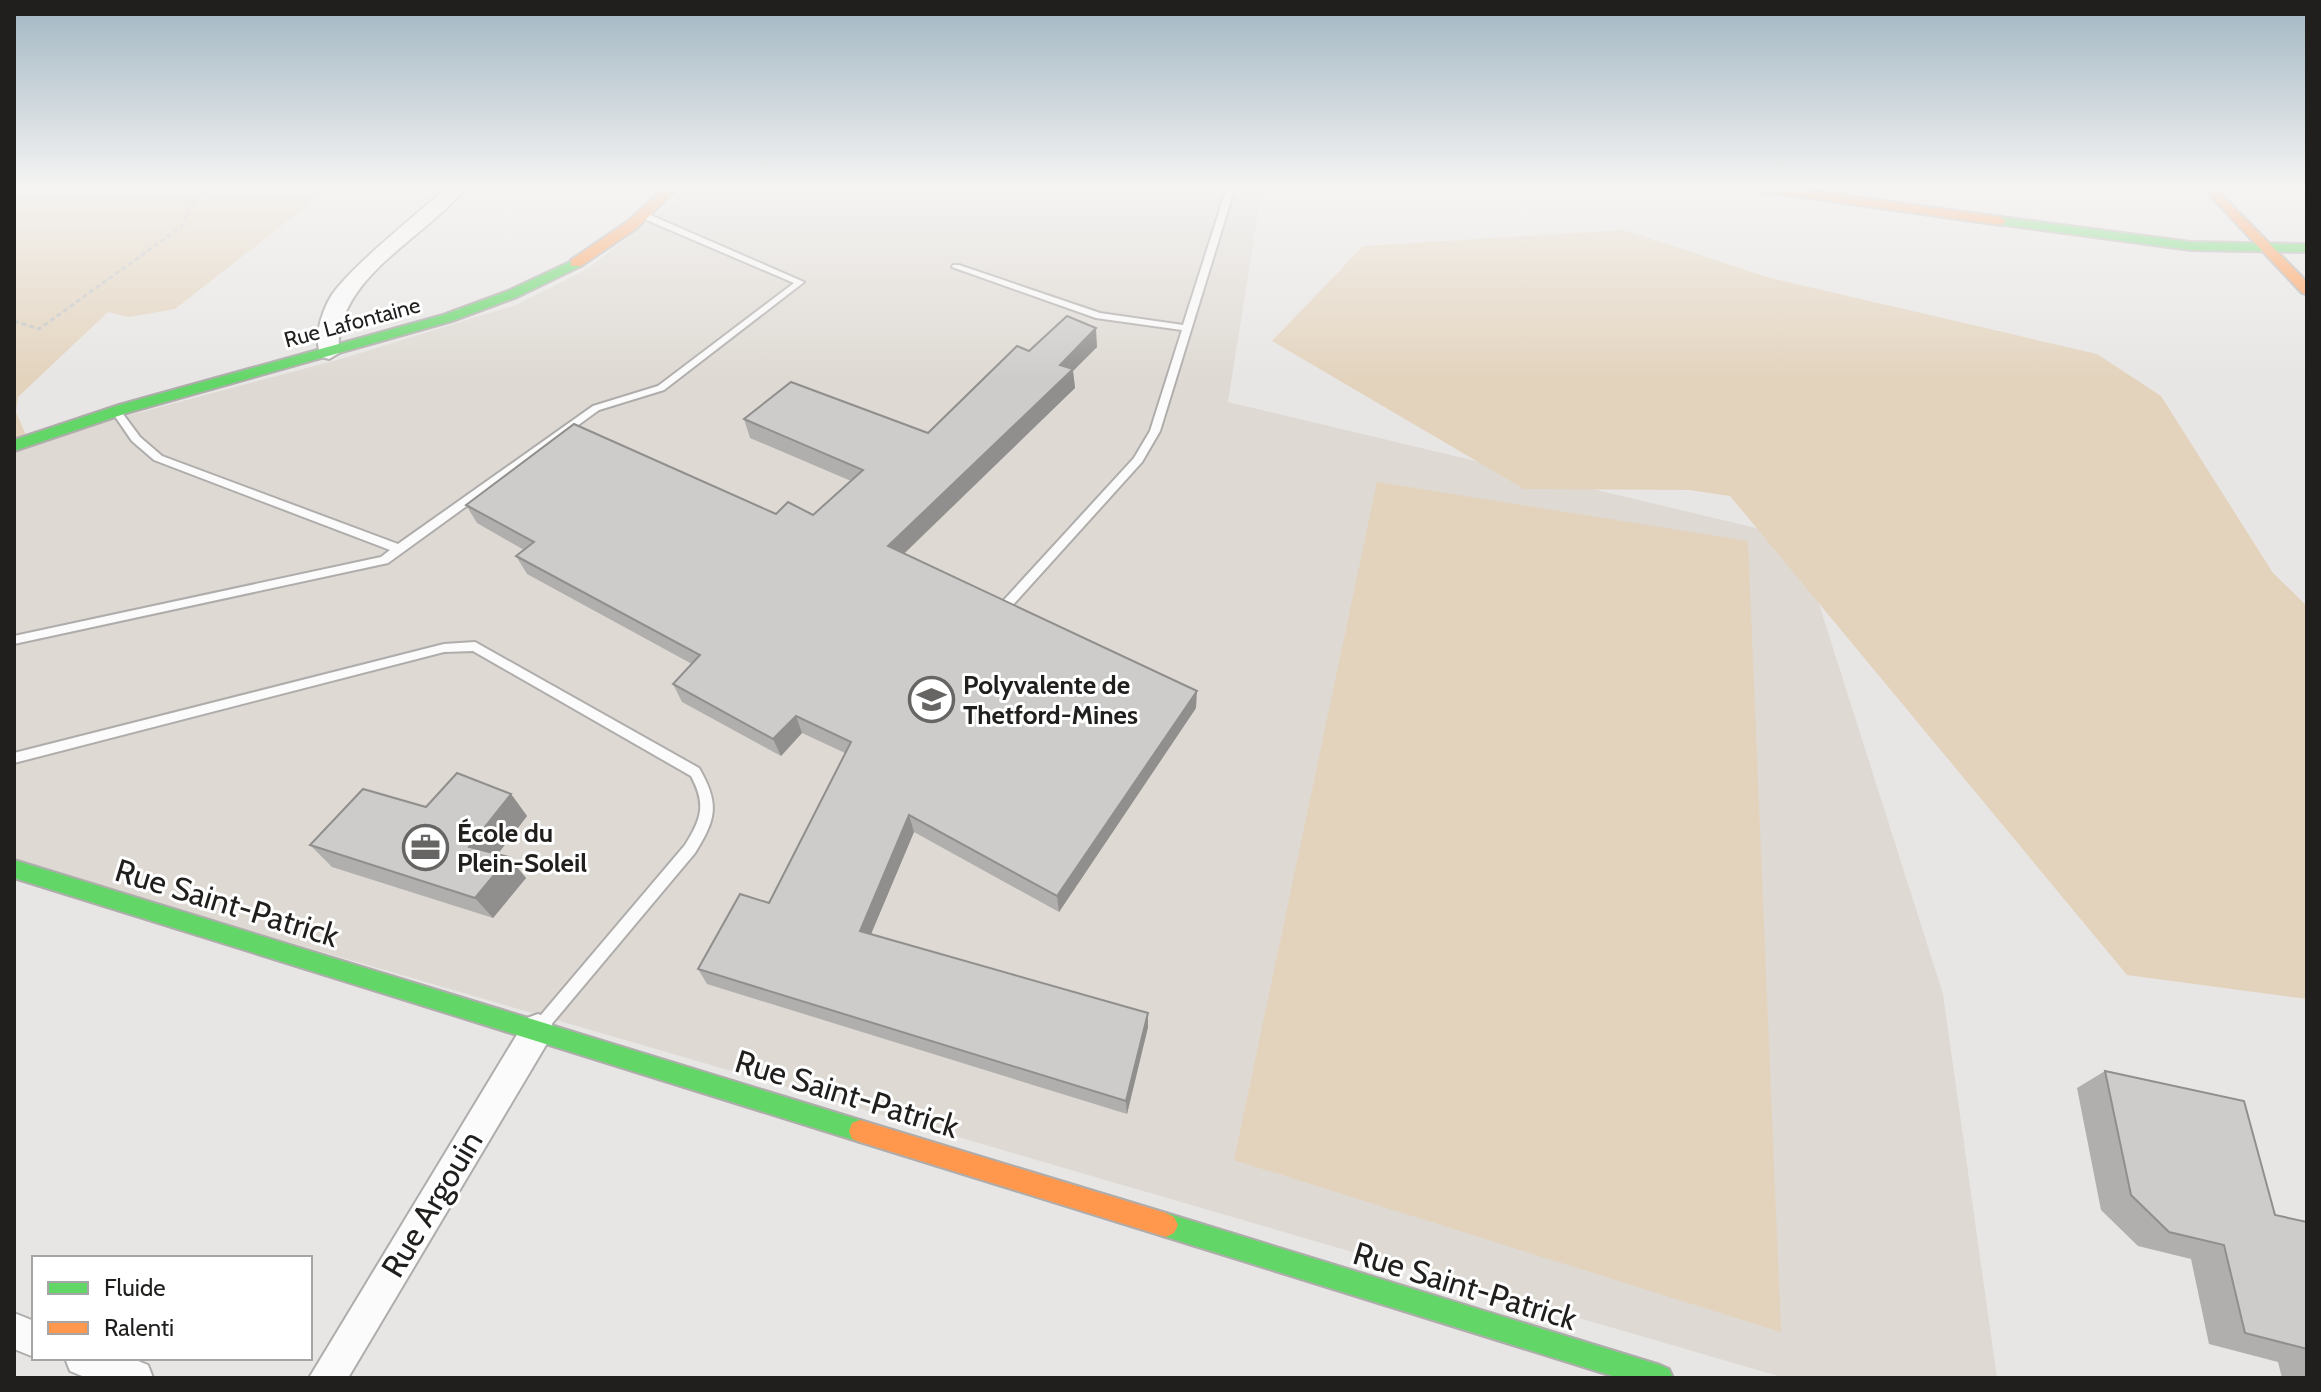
<svg xmlns="http://www.w3.org/2000/svg" width="2321" height="1392" viewBox="0 0 2321 1392" font-family="Cabin,sans-serif">
<style>
.built{fill:#ded9d2}
.green{fill:#e3d3bd}
.lines{fill:none;stroke-linecap:round;stroke-linejoin:round}
.lane-casing{stroke:#afadac;stroke-width:4}
.street-casing{stroke:#afadac;stroke-width:4}
.fast-casing{stroke:#afadac;stroke-width:4}
.slow-casing{stroke:#afadac;stroke-width:4}
.path{stroke:#c5c5c4;stroke-width:3;stroke-dasharray:5 3;stroke-linecap:butt}
.lane{fill:#fcfbfb;fill-rule:evenodd}
.street{fill:#fcfbfb;fill-rule:evenodd}
.fast{fill:#63d668;fill-rule:evenodd}
.slow{fill:#ff974d;fill-rule:evenodd}
.wall{fill:#b0afae}
.shaded-wall{fill:#908f8d}
.building{fill:#cdccca;stroke:#908f8d;stroke-width:2}
.labels{text-anchor:middle;stroke-width:6;stroke-linejoin:round;paint-order:stroke}
.far-street-label{font-size:22px;fill:#201f1d;stroke:#fff}
.poi-label{font-size:26px;font-weight:bold;fill:#201f1d;stroke:#fff;text-anchor:start}
.near-street-label{font-size:32px;fill:#201f1d;stroke:#fff}
</style>
<rect width="100%" height="100%" fill="#e8e6e4"/>
<path class="built" d="M686,187H1262L1228,402L1798,538L1943,994L1997,1378H1785L14,862V446L344,358L516,305L589,268L666,208Z"/>
<g class="green">
<path d="M14,187H331L175,309L129,317L108,312L18,397L16,412L28,440L14,446Z"/>
<path d="M1624,230L1770,278L2097,354L2161,396L2273,573L2307,606V999L2127,975L1730,496L1689,490L1524,489L1272,341L1363,246Z"/>
<path d="M1377,482L1748,541L1781,1332L1234,1160Z"/>
</g>
<g class="lines">
<defs>
<g id="lane">
<path d="M1227,187H1235L1160,431L1142,462L1011,607H1003L1001,604L1003,601L1134,458L1150,431L1182,330L1096,318L952,267L953,265H959L1100,313L1183,325Z"/>
<path d="M642,214H648L804,282L664,390L599,410L388,563L14,644V636L381,557L390,550L154,460L132,441L112,412L114,410H120L140,437L162,456L398,544L593,406L658,386L794,283L642,218Z"/>
<path d="M475,642L699,768C720,804 716,819 695,853L545,1032L540,1034L535,1032L533,1027L535,1022L685,845C702,818 706,804 691,776L473,651L444,652L14,763V753L444,644Z"/>
</g>
<g id="street">
<path d="M447,187H466C425,239 333,278 339,353L329,359L322,357C311,339 324,303 337,288C366,254 413,218 447,187Z"/>
<path d="M538,1014L549,1018L554,1029L549,1040L348,1378H309L527,1018Z"/>
<path d="M14,1313L34,1321V1357L14,1349Z"/>
<path d="M65,1358H131L148,1365L153,1378H87L70,1371Z"/>
</g>
<g id="fast">
<path d="M2001,217L2191,242L2307,244V252L2191,250L1997,224V218Z"/>
<path d="M576,259L581,260V266L517,297L452,321L130,412L14,451V440L119,405L443,315L508,291Z"/>
<path d="M14,860L860,1120L868,1123L871,1131L868,1139L860,1142L14,878Z"/>
<path d="M1166,1213L1660,1365L1669,1369L1673,1378H1619L1166,1237L1158,1233L1154,1225L1158,1217Z"/>
</g>
<g id="slow">
<path d="M666,187H679L637,228L581,266H571V260L627,222Z"/>
<path d="M1753,187H1782L2001,217L2007,221L2001,225L1759,191Z"/>
<path d="M2202,187H2214L2307,282V294L2302,293Z"/>
<path d="M860,1120L1166,1213L1174,1217L1178,1225L1174,1233L1166,1237L860,1142L852,1139L849,1131L852,1123Z"/>
</g>
</defs>
<use href="#lane" class="lane-casing"/>
<use href="#street" class="street-casing"/>
<use href="#fast" class="fast-casing"/>
<use href="#slow" class="slow-casing"/>
<path class="path" d="M14,321L39,329L182,226L197,194L210,187"/>
<use href="#lane" class="lane"/>
<use href="#street" class="street"/>
<use href="#fast" class="fast"/>
<use href="#slow" class="slow"/>
</g>
<g class="wall">
<path d="M1097,347L1073,371L1075,388L904,554L1196,708L1059,912L914,832L871,934L1148,1027L1127,1114L707,984L698,969L769,903L845,753L802,733L781,756L682,702L673,684L692,664L527,574L516,556L524,550L477,523L466,505L813,515L851,481L750,438L744,419L928,433L1029,351Z"/>
<path d="M511,794L527,816L498,854L526,878L493,918L332,867L310,845L426,807Z"/>
<path d="M2105,1071L2275,1215L2307,1222V1378H2282L2278,1362L2209,1344L2191,1259L2138,1246L2101,1210L2077,1088Z"/>
</g>
<g class="shaded-wall">
<path d="M1096,328L1097,347L1073,371L1075,388L892,565L888,546L1060,365Z"/>
<path d="M1197,691L1196,708L1059,912L1057,896Z"/>
<path d="M796,716L802,733L781,756L773,739Z"/>
<path d="M511,794L527,816L487,868L469,847Z"/>
<path d="M909,815L914,832L866,946L860,931Z"/>
<path d="M509,857L526,878L493,918L475,898Z"/>
<path d="M1148,1013V1027L1127,1114L1126,1101Z"/>
</g>
<g class="building">
<path d="M1067,316L1096,328L1060,365L1073,369L888,546L1197,691L1057,896L909,815L860,931L1148,1013L1126,1101L698,969L740,894L769,903L851,742L796,716L773,739L673,684L700,655L516,556L534,542L466,505L574,424L776,514L788,502L813,515L863,470L744,419L791,382L928,433L1017,346L1029,351Z"/>
<path d="M457,773L511,794L469,847L509,857L475,898L310,845L363,789L426,807Z"/>
<path d="M2105,1071L2244,1101L2275,1215L2307,1222V1349L2245,1333L2224,1245L2169,1232L2131,1195Z"/>
</g>
<linearGradient id="sky" x2="0" y2="1"><stop stop-color="#a1b6c2"/><stop offset="0.49" stop-color="#f5f4f3"/><stop offset="1" stop-color="#f5f4f3" stop-opacity="0"/></linearGradient>
<rect width="2321" height="381" fill="url(#sky)"/>
<defs>
<symbol id="school-ring" viewBox="-11 -11 22 22"><circle r="9.5" fill="#fff" stroke="#666563" stroke-width="1.5"/><path d="M0-5L7-2L0 1L-7-2ZM-4 1L0 2.5L4 1V4Q0 6-4 4Z" fill="#666563"/></symbol>
<symbol id="office-ring" viewBox="-11 -11 22 22"><circle r="9.5" fill="#fff" stroke="#666563" stroke-width="1.5"/><path d="M-6-3h4V-5.5h4V-3h4V5H-6ZM-1-4.5V-3h2v-1.5ZM-6 0V1H6V0Z" fill="#666563"/></symbol>
</defs>
<g fill-rule="evenodd">
<use href="#school-ring" x="906" y="674" width="51" height="51"/>
<use href="#office-ring" x="400" y="822" width="51" height="51"/>
</g>
<g class="labels">
<g class="far-street-label">
<text transform="translate(352 322) rotate(-15)" y="8">Rue Lafontaine</text>
</g>
<g class="poi-label">
<text x="963" y="694">Polyvalente de<tspan x="963" dy="30">Thetford-Mines</tspan></text>
<text x="457" y="842">École du<tspan x="457" dy="30">Plein-Soleil</tspan></text>
</g>
<g class="near-street-label">
<text transform="translate(227 903) rotate(17)" y="11">Rue Saint-Patrick</text>
<text transform="translate(847 1094) rotate(17)" y="11">Rue Saint-Patrick</text>
<text transform="translate(432 1204) rotate(-59)" y="11">Rue Argouin</text>
<text transform="translate(1465 1286) rotate(17)" y="11">Rue Saint-Patrick</text>
</g>
</g>
<rect width="2321" height="1392" fill="none" stroke="#201f1d" stroke-width="32"/>
<rect x="32" y="1256" width="280" height="104" fill="#ffffff" stroke="#a6a5a5" stroke-width="2"/>
<rect x="48" y="1282" width="40" height="12" fill="#63d668" stroke="#a6a5a5" stroke-width="2"/>
<text x="104" y="1296" font-size="24" fill="#201f1d">Fluide</text>
<rect x="48" y="1322" width="40" height="12" fill="#ff974d" stroke="#a6a5a5" stroke-width="2"/>
<text x="104" y="1336" font-size="24" fill="#201f1d">Ralenti</text>
</svg>
